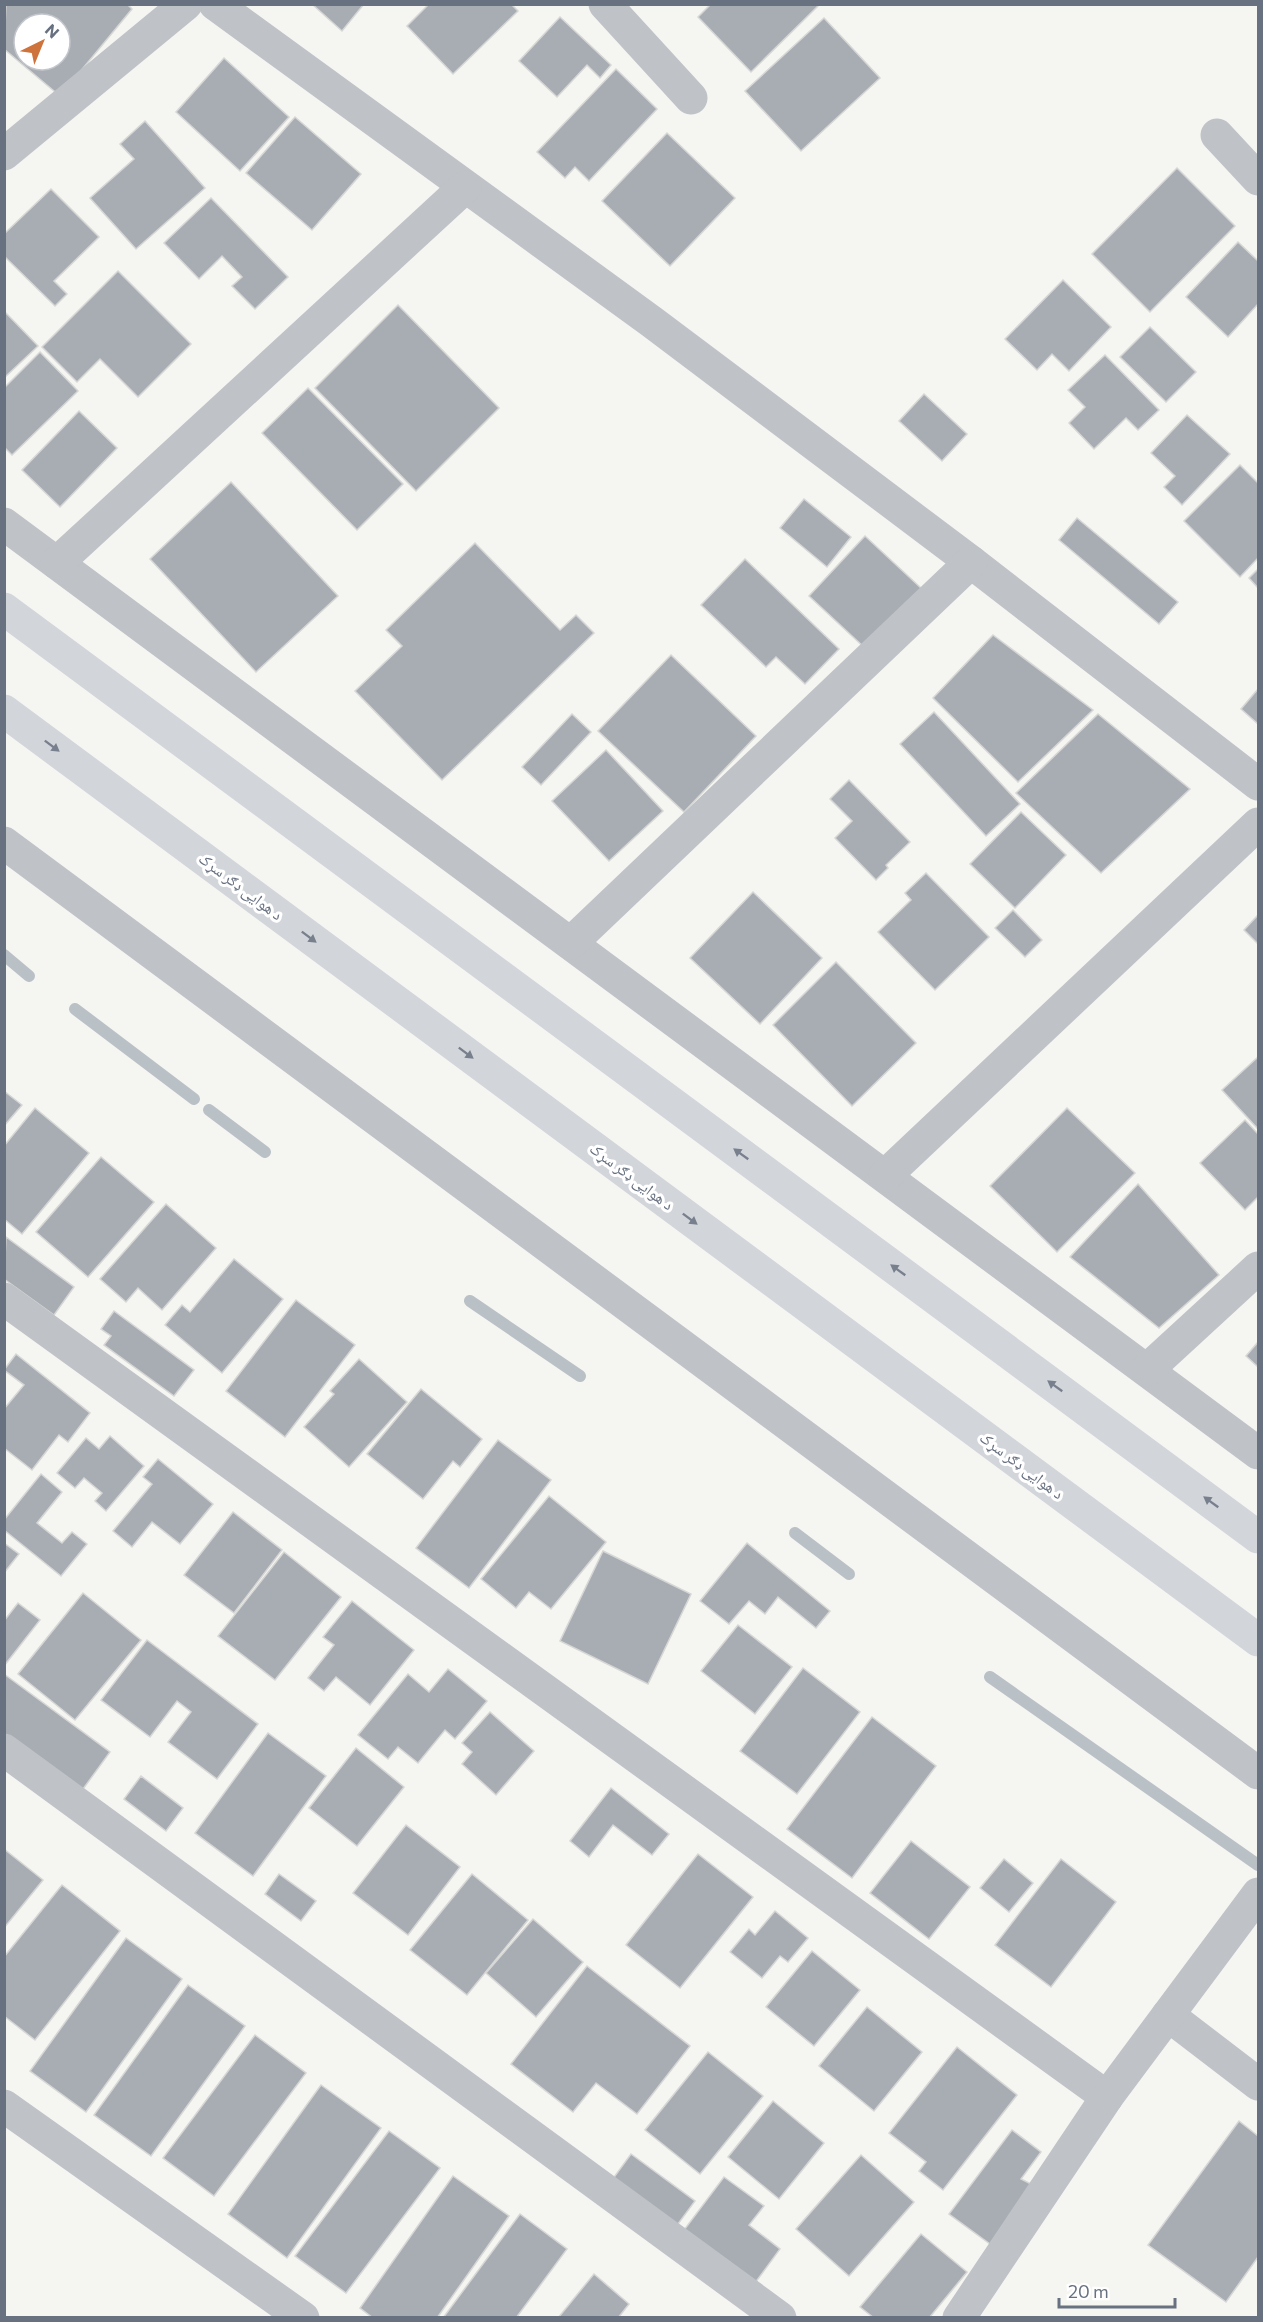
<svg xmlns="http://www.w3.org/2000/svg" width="1263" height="2322" viewBox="0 0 1263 2322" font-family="Commissioner,'Noto Naskh Arabic',sans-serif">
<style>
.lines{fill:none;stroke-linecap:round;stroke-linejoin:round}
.stream{stroke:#bac1c6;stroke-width:12}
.building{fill:#a8adb4;stroke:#d6d7d5;stroke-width:1.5;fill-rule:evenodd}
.minor{stroke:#bfc2c6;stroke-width:33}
.major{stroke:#d2d5da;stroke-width:33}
.oneway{fill:#78808e}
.labels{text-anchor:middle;stroke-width:6;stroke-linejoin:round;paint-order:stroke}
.street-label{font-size:16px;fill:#687180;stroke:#fff}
</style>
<rect width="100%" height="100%" fill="#f5f5f2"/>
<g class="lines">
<g class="stream">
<path d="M4,955L29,976"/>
<path d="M75,1009L194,1099"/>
<path d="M209,1110L265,1152"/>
<path d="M470,1301L580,1376"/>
<path d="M795,1533L849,1574"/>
<path d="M990,1677L1258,1865"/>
</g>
</g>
<g class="building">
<path d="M6,4H127L132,9L60,96L4,49ZM24,24H60V60H24Z"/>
<path d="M312,4H364L342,31Z"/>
<path d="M429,4H511L518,11L453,74L407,26Z"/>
<path d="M711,4H820L751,72L698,17Z"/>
<path d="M560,17L611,65L600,78L587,65L557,97L519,61Z"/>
<path d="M824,18L880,78L801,151L745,91Z"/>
<path d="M224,58L289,117L240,171L176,112Z"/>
<path d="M616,69L657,109L589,181L575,167L565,178L537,152Z"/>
<path d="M295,117L361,174L312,230L246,173Z"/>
<path d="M145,121L205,188L136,249L90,198L134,159L120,144Z"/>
<path d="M667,133L735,198L670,266L602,201Z"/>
<path d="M1177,168L1235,226L1150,312L1092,254Z"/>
<path d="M51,189L99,237L54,281L67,294L55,306L4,256V234Z"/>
<path d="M211,198L288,277L255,309L232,286L242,277L222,256L199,279L164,243Z"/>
<path d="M1238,242L1258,261V304L1228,337L1186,297Z"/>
<path d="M118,271L191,344L138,397L100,359L77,382L42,347Z"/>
<path d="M1063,280L1111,327L1069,371L1052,354L1037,370L1005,339Z"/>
<path d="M398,305L499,408L416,491L315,388Z"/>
<path d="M4,311L38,346L4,378Z"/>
<path d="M1150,327L1196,372L1166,402L1120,357Z"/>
<path d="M40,352L78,391L12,455L4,447V388Z"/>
<path d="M1105,355L1159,410L1138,430L1126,418L1094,449L1069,423L1085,407L1068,390Z"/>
<path d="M308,388L403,484L357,530L262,433Z"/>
<path d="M924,394L967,434L942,461L899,421Z"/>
<path d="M79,411L117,448L60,507L22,470Z"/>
<path d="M1187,415L1230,454L1182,505L1164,487L1175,476L1151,453Z"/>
<path d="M1240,465L1258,483V558L1240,577L1184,521Z"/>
<path d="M231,482L338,596L256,672L150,559Z"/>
<path d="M804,499L851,537L827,567L780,528Z"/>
<path d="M1077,518L1178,602L1159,624L1059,540Z"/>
<path d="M865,536L922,589L866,649L809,596Z"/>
<path d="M475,543L560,630L576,615L594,633L442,780L355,691L402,646L386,630Z"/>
<path d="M745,559L839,649L805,684L776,657L766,667L701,605Z"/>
<path d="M1258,569V588L1249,578Z"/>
<path d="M993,635L1093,710L1018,782L933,698Z"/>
<path d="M671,655L756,736L684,812L598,731Z"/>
<path d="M1258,689V724L1241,709Z"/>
<path d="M934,712L1020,804L986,836L900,744Z"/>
<path d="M572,714L591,732L541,785L522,767Z"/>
<path d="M1098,714L1190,789L1101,873L1016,793Z"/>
<path d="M606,750L663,811L609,861L552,801Z"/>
<path d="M849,780L910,842L886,865L888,868L876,880L835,838L852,821L830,799Z"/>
<path d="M1021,812L1066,855L1015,908L970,864Z"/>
<path d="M926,873L989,937L935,990L878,932L911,900L905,893Z"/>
<path d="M753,892L822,958L760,1024L690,958Z"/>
<path d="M1013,910L1042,940L1025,957L995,928Z"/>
<path d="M1258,915V944L1244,930Z"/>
<path d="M836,962L916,1043L852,1106L773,1025Z"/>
<path d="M1258,1057V1129L1222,1090Z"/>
<path d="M4,1091L22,1105L4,1126Z"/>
<path d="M35,1108L89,1153L22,1234L4,1219V1146Z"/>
<path d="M1067,1108L1135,1173L1057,1252L990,1186Z"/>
<path d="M1245,1120L1258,1134V1197L1245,1210L1200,1163Z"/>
<path d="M101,1157L154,1202L88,1277L36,1232Z"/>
<path d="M1138,1184L1219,1275L1159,1328L1070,1257Z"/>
<path d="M166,1204L216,1248L162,1310L138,1288L126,1302L100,1279Z"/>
<path d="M6,1237L74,1287L54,1315L4,1279Z"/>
<path d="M234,1259L283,1299L222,1373L165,1325L182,1305L190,1312Z"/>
<path d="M296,1300L355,1345L285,1437L226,1391Z"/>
<path d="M114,1311L194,1370L174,1396L104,1345L111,1336L101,1329Z"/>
<path d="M1258,1342V1367L1246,1356Z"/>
<path d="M16,1354L90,1413L68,1442L59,1435L32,1470L4,1448V1409L24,1385L4,1370Z"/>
<path d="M359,1359L407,1402L349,1467L304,1427L334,1394L330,1391Z"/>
<path d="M421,1389L482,1439L460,1467L453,1461L423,1499L367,1454Z"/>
<path d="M110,1436L144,1466L106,1511L95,1501L102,1493L84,1478L75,1488L57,1473L86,1438L99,1449Z"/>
<path d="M498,1440L551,1480L469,1588L416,1548Z"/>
<path d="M158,1459L213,1504L180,1544L152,1522L132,1547L113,1531L152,1484L143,1477Z"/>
<path d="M41,1474L62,1492L37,1523L62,1543L72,1532L87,1544L61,1576L4,1530V1520Z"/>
<path d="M549,1496L606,1542L551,1609L529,1592L516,1608L481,1579Z"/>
<path d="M233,1512L282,1550L234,1613L184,1575Z"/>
<path d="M4,1543L19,1554L4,1573Z"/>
<path d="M747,1543L830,1611L816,1628L778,1597L765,1614L749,1601L729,1624L700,1601Z"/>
<path d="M603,1551L691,1594L648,1684L560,1641Z"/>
<path d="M284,1552L341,1597L275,1680L218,1636Z"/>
<path d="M83,1593L141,1640L75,1720L18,1674Z"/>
<path d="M352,1601L414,1650L370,1705L336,1677L324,1691L308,1678L334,1645L323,1637Z"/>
<path d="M18,1603L40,1620L4,1666V1621Z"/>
<path d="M738,1625L792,1667L755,1714L701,1671Z"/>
<path d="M147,1640L258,1724L217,1779L168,1742L191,1712L177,1701L150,1737L101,1700Z"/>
<path d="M803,1668L860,1712L797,1794L740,1751Z"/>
<path d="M448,1669L487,1701L455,1739L445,1730L418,1763L398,1747L388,1759L358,1735L408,1674L429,1692Z"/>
<path d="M4,1674L110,1752L75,1800L4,1748Z"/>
<path d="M490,1712L534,1751L496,1795L462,1764L472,1752L462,1743Z"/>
<path d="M872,1717L936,1766L852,1878L787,1829Z"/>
<path d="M268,1733L326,1776L253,1876L195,1833Z"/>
<path d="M356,1748L404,1787L357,1846L309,1808Z"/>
<path d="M141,1776L183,1808L166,1831L124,1799Z"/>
<path d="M611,1788L669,1834L652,1855L613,1825L589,1857L570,1841Z"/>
<path d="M406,1825L460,1867L408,1935L353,1893Z"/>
<path d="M911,1841L970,1887L929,1939L870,1893Z"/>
<path d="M4,1849L43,1880L4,1928Z"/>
<path d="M698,1854L753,1897L680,1988L626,1945Z"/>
<path d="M1004,1859L1033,1883L1009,1912L980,1888Z"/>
<path d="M1061,1859L1116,1902L1051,1987L995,1945Z"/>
<path d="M279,1874L316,1901L301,1921L265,1894Z"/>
<path d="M472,1874L528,1920L467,1995L410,1950Z"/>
<path d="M62,1885L120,1931L35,2040L4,2016V1957Z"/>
<path d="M775,1911L808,1938L788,1962L780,1956L762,1978L730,1952L749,1929L755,1935Z"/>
<path d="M533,1919L583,1962L536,2017L486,1973Z"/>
<path d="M126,1938L182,1979L86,2112L30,2071Z"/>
<path d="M812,1951L860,1990L814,2046L766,2007Z"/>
<path d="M587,1966L690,2046L637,2114L596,2083L573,2112L511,2064Z"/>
<path d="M188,1985L245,2026L151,2156L94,2115Z"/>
<path d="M867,2007L922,2052L874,2111L819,2066Z"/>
<path d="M255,2035L306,2073L214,2196L163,2158Z"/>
<path d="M957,2047L1017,2095L943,2190L919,2171L926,2162L889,2133Z"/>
<path d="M708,2052L763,2096L700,2174L645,2130Z"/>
<path d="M321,2085L381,2128L287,2258L228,2214Z"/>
<path d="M773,2101L824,2143L779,2199L728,2157Z"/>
<path d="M1239,2121L1258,2136V2257L1226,2302L1148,2245Z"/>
<path d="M1012,2130L1041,2152L1021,2179L1033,2185L990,2244L949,2214Z"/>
<path d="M389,2131L440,2168L346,2293L295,2256Z"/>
<path d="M631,2154L695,2201L675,2228L612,2180Z"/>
<path d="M861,2155L914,2202L849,2276L796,2229Z"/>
<path d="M453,2176L509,2216L437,2318H373L360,2308Z"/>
<path d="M724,2177L764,2206L749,2225L780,2249L755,2283L684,2230Z"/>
<path d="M520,2214L567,2249L516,2318H443Z"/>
<path d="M921,2234L967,2272L929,2318H874L860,2307Z"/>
<path d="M594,2274L629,2304L618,2318H558Z"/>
</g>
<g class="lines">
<g class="minor">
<path d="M215,4L652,322L971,562L1258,784"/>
<path d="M605,4L691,98"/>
<path d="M1217,135L1258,179"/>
<path d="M4,154L186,4"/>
<path d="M4,524L1258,1453"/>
<path d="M57,563L465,187"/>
<path d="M4,843L1258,1773"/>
<path d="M571,943L971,562"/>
<path d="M885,1176L1258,824"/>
<path d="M4,1299L1107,2097L959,2318"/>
<path d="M1147,1370L1258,1268"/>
<path d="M4,1750L780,2318"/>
<path d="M1168,2015L1258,2084"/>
<path d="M1107,2097L1258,1894"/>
<path d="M4,2106L303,2318"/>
</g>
<g class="major">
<path d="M4,609L1258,1537"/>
<path d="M4,711L1258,1640"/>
</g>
</g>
<defs><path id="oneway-solid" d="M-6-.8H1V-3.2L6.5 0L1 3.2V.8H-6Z" transform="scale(1.5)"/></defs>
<g class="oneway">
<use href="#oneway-solid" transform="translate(52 746) rotate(37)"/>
<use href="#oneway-solid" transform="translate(309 937) rotate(37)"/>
<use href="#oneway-solid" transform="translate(466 1053) rotate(37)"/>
<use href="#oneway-solid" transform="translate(741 1154) rotate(-144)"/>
<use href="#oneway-solid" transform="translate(690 1219) rotate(37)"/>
<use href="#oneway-solid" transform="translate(898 1270) rotate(-144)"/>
<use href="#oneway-solid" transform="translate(1055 1386) rotate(-144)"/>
<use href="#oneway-solid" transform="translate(1211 1502) rotate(-144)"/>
</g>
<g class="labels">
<g class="street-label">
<text transform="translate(241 886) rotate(37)" y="6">د هوایی ډګر سړک</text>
<text transform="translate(632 1176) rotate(37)" y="6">د هوایی ډګر سړک</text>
<text transform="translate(1022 1465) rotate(37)" y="6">د هوایی ډګر سړک</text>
</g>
</g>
<rect width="1263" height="2322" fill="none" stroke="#687180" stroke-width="12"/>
<g transform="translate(42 42) rotate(43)"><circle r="28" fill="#ffffff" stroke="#c3c6cc" stroke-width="1.5"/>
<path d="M0-4.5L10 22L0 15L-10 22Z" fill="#cd733b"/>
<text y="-9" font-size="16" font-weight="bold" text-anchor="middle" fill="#687180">N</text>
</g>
<path d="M1059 2298v9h116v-9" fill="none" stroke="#687180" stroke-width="3"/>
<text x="1068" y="2298" font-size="18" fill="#687180" stroke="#ffffff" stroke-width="4.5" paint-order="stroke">20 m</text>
</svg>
